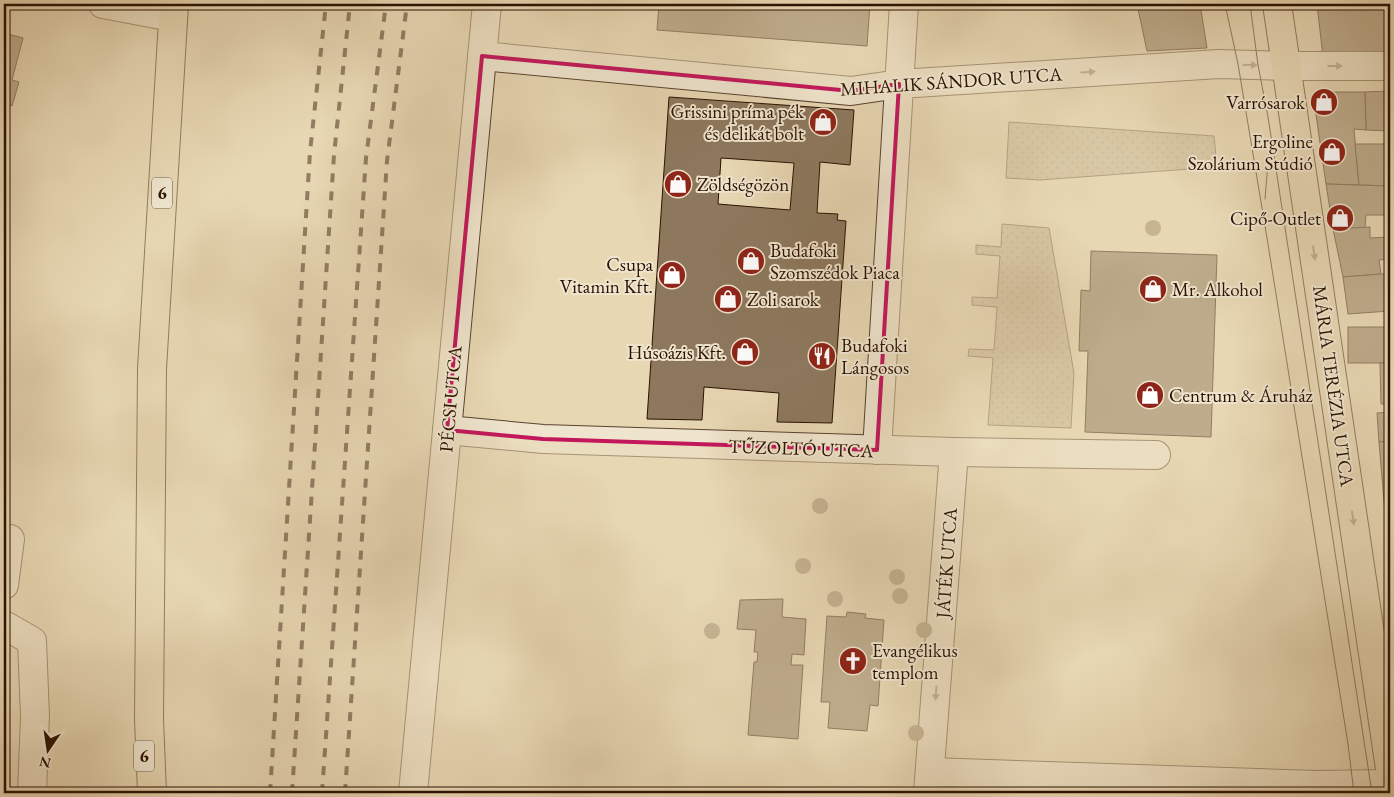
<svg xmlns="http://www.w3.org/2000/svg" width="1394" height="797" viewBox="0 0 1394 797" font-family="'EB Garamond',serif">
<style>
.green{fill:url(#green-dots);stroke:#79634b}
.building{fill:#8d785e;stroke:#2b1101;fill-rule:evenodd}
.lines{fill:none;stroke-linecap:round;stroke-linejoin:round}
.minor-casing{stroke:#5a422e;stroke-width:30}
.major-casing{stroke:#2b1101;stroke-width:30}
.minor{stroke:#efe5ce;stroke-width:28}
.major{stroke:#e7d7b3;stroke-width:28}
.tram{stroke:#2b1101;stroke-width:1}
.rail{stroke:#2b1101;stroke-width:4;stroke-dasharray:9 9;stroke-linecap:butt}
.tree{fill:#9e896e}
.oneway{fill:#978672}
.oneway2{fill:#927e63}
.marked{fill:none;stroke:#c2185b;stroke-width:4;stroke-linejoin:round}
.labels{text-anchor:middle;stroke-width:4;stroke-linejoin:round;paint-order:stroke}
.shield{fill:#efe5ce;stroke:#66513e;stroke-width:1}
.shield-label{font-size:18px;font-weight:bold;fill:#2b1101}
.street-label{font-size:19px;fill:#2b1101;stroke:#efe5ce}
.poi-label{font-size:19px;fill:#2b1101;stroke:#efe5ce;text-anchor:start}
</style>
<defs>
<pattern id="green-dots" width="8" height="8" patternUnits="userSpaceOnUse" patternTransform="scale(1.25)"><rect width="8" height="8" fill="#c7b595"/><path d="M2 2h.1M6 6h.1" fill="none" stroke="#ab9b7f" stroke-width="1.8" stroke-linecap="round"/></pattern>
</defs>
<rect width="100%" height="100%" fill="#e7d7b3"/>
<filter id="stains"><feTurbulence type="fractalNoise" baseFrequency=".004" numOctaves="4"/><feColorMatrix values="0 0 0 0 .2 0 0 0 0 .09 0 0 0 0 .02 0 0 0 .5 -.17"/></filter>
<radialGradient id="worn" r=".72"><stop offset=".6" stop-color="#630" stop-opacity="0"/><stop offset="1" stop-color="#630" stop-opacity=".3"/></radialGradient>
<g class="green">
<path d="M1009,122L1214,136L1217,167L1040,180L1006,178Z"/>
<path d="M1002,224L1049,228L1074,373L1071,428L988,425L993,358L968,356L969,349L994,350L997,307L972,305V297L997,298L1000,256L976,254V245L1001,247Z"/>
</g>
<g class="building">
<path d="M659,4H870L867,46L657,30Z"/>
<path d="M1137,4H1200L1207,48L1147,51Z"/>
<path d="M1317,4H1386L1390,40V57H1323Z"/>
<path d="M4,33L23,38L12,80L19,82L12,106L5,103L4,107Z"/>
<path d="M1390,91V131L1366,130L1365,92Z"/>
<path d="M1321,92H1365L1366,130L1354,129L1359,185L1326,184L1314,101Z"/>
<path d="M669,97L854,110L850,165L820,162L817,213L838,214L837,220L846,221L832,423L777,422L779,393L704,387L702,420L647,419ZM721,158L794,163L790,210L718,204Z"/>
<path d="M1355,144H1390V186L1359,185Z"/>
<path d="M1326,184L1390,186V215H1366L1365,228L1333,229Z"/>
<path d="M1370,227V238L1390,237V259L1379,260L1381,274L1343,277L1333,229Z"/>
<path d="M1091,251L1217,255L1211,437L1085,432L1088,351H1079L1081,290L1090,291Z"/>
<path d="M1381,274H1390V311L1348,314L1343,277Z"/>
<rect x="1348" y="327" width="42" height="36"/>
<path d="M1380,363H1390V404H1381Z"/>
<path d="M1390,412V441L1379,442L1377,413Z"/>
<path d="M1390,441V525H1386L1379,442Z"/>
<path d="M783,599L782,617L806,619L804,655L792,654L791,665H803L798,739L748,735L754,662H757L758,652H754L756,630L737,629L740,600Z"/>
<path d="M847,612L866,614L865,618L884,620L878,706L870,705L867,731L828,728L830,702H821L827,616L846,617Z"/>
</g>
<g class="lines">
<defs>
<g id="minor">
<path d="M103,4L172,17"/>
<path d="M482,56L851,91L899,84L1219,64L1286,66H1390"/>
<path d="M447,430L543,439L954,452L1156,455"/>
<path d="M877,450L904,4"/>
<path d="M4,538L10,539L4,585"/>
<path d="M4,625L32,641L35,716L32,793"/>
<path d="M930,772L1317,785L1390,784"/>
<path d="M413,793L487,4"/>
<path d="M928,793L954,452"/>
</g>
<g id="major">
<path d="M1277,4L1390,769"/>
<path d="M152,793L149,719L152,369L174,4"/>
</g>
</defs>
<use href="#minor" class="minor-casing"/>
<use href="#major" class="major-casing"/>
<use href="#minor" class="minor"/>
<use href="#major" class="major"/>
<g class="tram">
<path d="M1225,4L1238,64L1267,238L1348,744L1354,793"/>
<path d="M1250,4L1258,65L1268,117L1372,793"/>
<path d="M1265,199L1269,151"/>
</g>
<g class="rail">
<path d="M270,793L310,152L326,4"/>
<path d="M292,793L334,155L350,4"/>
<path d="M322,793L366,158L386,4"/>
<path d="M345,793L387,161L407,4"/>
</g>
</g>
<g class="tree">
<circle cx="1153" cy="228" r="8"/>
<circle cx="820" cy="506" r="8"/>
<circle cx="803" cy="566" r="8"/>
<circle cx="897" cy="577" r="8"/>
<circle cx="900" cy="596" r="8"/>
<circle cx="835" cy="599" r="8"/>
<circle cx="924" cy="630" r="8"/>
<circle cx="712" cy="631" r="8"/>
<circle cx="916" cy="733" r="8"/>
</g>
<defs><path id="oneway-solid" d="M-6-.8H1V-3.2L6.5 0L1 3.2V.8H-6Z" transform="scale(1.25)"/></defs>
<g class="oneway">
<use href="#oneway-solid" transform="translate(1250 65) rotate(2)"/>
<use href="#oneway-solid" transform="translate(1335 66)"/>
<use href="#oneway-solid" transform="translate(1088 72) rotate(-4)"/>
<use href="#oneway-solid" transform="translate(936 693) rotate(94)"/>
</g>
<g class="oneway2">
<use href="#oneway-solid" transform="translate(1314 253) rotate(82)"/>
<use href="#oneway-solid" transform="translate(1353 518) rotate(82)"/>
</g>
<path d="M0 0H1394V797H0ZM482,56L851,91L899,84L877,450L543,439L447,430Z" fill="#e7d7b3" fill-opacity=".55" fill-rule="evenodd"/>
<path class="marked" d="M482,56L851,91L899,84L877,450L543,439L447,430Z"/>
<defs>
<symbol id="shop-disc" viewBox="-11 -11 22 22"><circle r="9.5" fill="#8f2418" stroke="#efe5ce"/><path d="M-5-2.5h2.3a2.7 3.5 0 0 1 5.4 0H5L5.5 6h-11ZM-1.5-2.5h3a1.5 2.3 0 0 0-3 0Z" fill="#fff"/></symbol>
<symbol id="restaurant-disc" viewBox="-11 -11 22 22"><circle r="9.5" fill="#8f2418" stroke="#efe5ce"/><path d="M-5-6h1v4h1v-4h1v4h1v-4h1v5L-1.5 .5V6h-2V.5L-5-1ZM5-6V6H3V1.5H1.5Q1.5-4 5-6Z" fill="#fff"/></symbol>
<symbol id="church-disc" viewBox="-11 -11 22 22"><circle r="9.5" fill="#8f2418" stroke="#efe5ce"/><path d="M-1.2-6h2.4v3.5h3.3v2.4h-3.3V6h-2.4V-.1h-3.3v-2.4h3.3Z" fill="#fff"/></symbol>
</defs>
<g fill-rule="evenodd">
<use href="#shop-disc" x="1308" y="86" width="32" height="32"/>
<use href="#shop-disc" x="807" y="106" width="32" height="32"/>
<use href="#shop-disc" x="1316" y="136" width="32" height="32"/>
<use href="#shop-disc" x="662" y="168" width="32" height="32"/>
<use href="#shop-disc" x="1324" y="202" width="32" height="32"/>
<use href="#shop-disc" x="735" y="245" width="32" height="32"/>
<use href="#shop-disc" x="656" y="259" width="32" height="32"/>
<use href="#shop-disc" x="1137" y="273" width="32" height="32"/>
<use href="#shop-disc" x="712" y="283" width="32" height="32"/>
<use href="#shop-disc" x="729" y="336" width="32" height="32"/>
<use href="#restaurant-disc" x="806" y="340" width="32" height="32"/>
<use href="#shop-disc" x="1134" y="379" width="32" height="32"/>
<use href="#church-disc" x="837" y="645" width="32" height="32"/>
</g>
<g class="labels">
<g class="shield">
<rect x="152" y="177.5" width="20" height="31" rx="4"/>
<rect x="134" y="740.5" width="20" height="31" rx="4"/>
</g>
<g class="shield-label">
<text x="162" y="199">6</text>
<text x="144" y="762">6</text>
</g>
<g class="street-label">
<text transform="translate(951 81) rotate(-4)" y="7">MIHALIK SÁNDOR UTCA</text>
<text transform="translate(1334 386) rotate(82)" y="7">MÁRIA TERÉZIA UTCA</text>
<text transform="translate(450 399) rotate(-85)" y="7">PÉCSI UTCA</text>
<text transform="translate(801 448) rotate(2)" y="7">TŰZOLTÓ UTCA</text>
<text transform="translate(946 563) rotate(-86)" y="7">JÁTÉK UTCA</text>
</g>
<g class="poi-label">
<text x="1305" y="109" text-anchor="end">Varrósarok</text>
<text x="804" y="118" text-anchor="end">Grissini príma pék<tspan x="804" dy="22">és delikát bolt</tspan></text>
<text x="1313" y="148" text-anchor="end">Ergoline<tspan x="1313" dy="22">Szolárium Stúdió</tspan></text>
<text x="697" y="191">Zöldségözön</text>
<text x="1321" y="225" text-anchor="end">Cipő-Outlet</text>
<text x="770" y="257">Budafoki<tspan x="770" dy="22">Szomszédok Piaca</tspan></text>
<text x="653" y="271" text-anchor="end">Csupa<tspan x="653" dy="22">Vitamin Kft.</tspan></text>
<text x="1172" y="296">Mr. Alkohol</text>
<text x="747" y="306">Zoli sarok</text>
<text x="841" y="352">Budafoki<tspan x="841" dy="22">Lángosos</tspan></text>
<text x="726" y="359" text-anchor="end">Húsoázis Kft.</text>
<text x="1169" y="402">Centrum &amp; Áruház</text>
<text x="872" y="657">Evangélikus<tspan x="872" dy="22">templom</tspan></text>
</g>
</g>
<rect width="1394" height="797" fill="none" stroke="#e7d7b3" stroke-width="20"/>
<rect x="5" y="5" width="1384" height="787" fill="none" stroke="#2b1101" stroke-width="2.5"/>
<rect x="10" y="10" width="1374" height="777" fill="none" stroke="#2b1101"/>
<g transform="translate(48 750) rotate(193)" stroke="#efe5ce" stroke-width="4" paint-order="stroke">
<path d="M0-4L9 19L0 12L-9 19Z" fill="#2b1101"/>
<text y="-8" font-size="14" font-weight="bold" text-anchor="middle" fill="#2b1101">N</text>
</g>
<rect width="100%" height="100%" filter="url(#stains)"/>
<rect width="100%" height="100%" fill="url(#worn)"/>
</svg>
